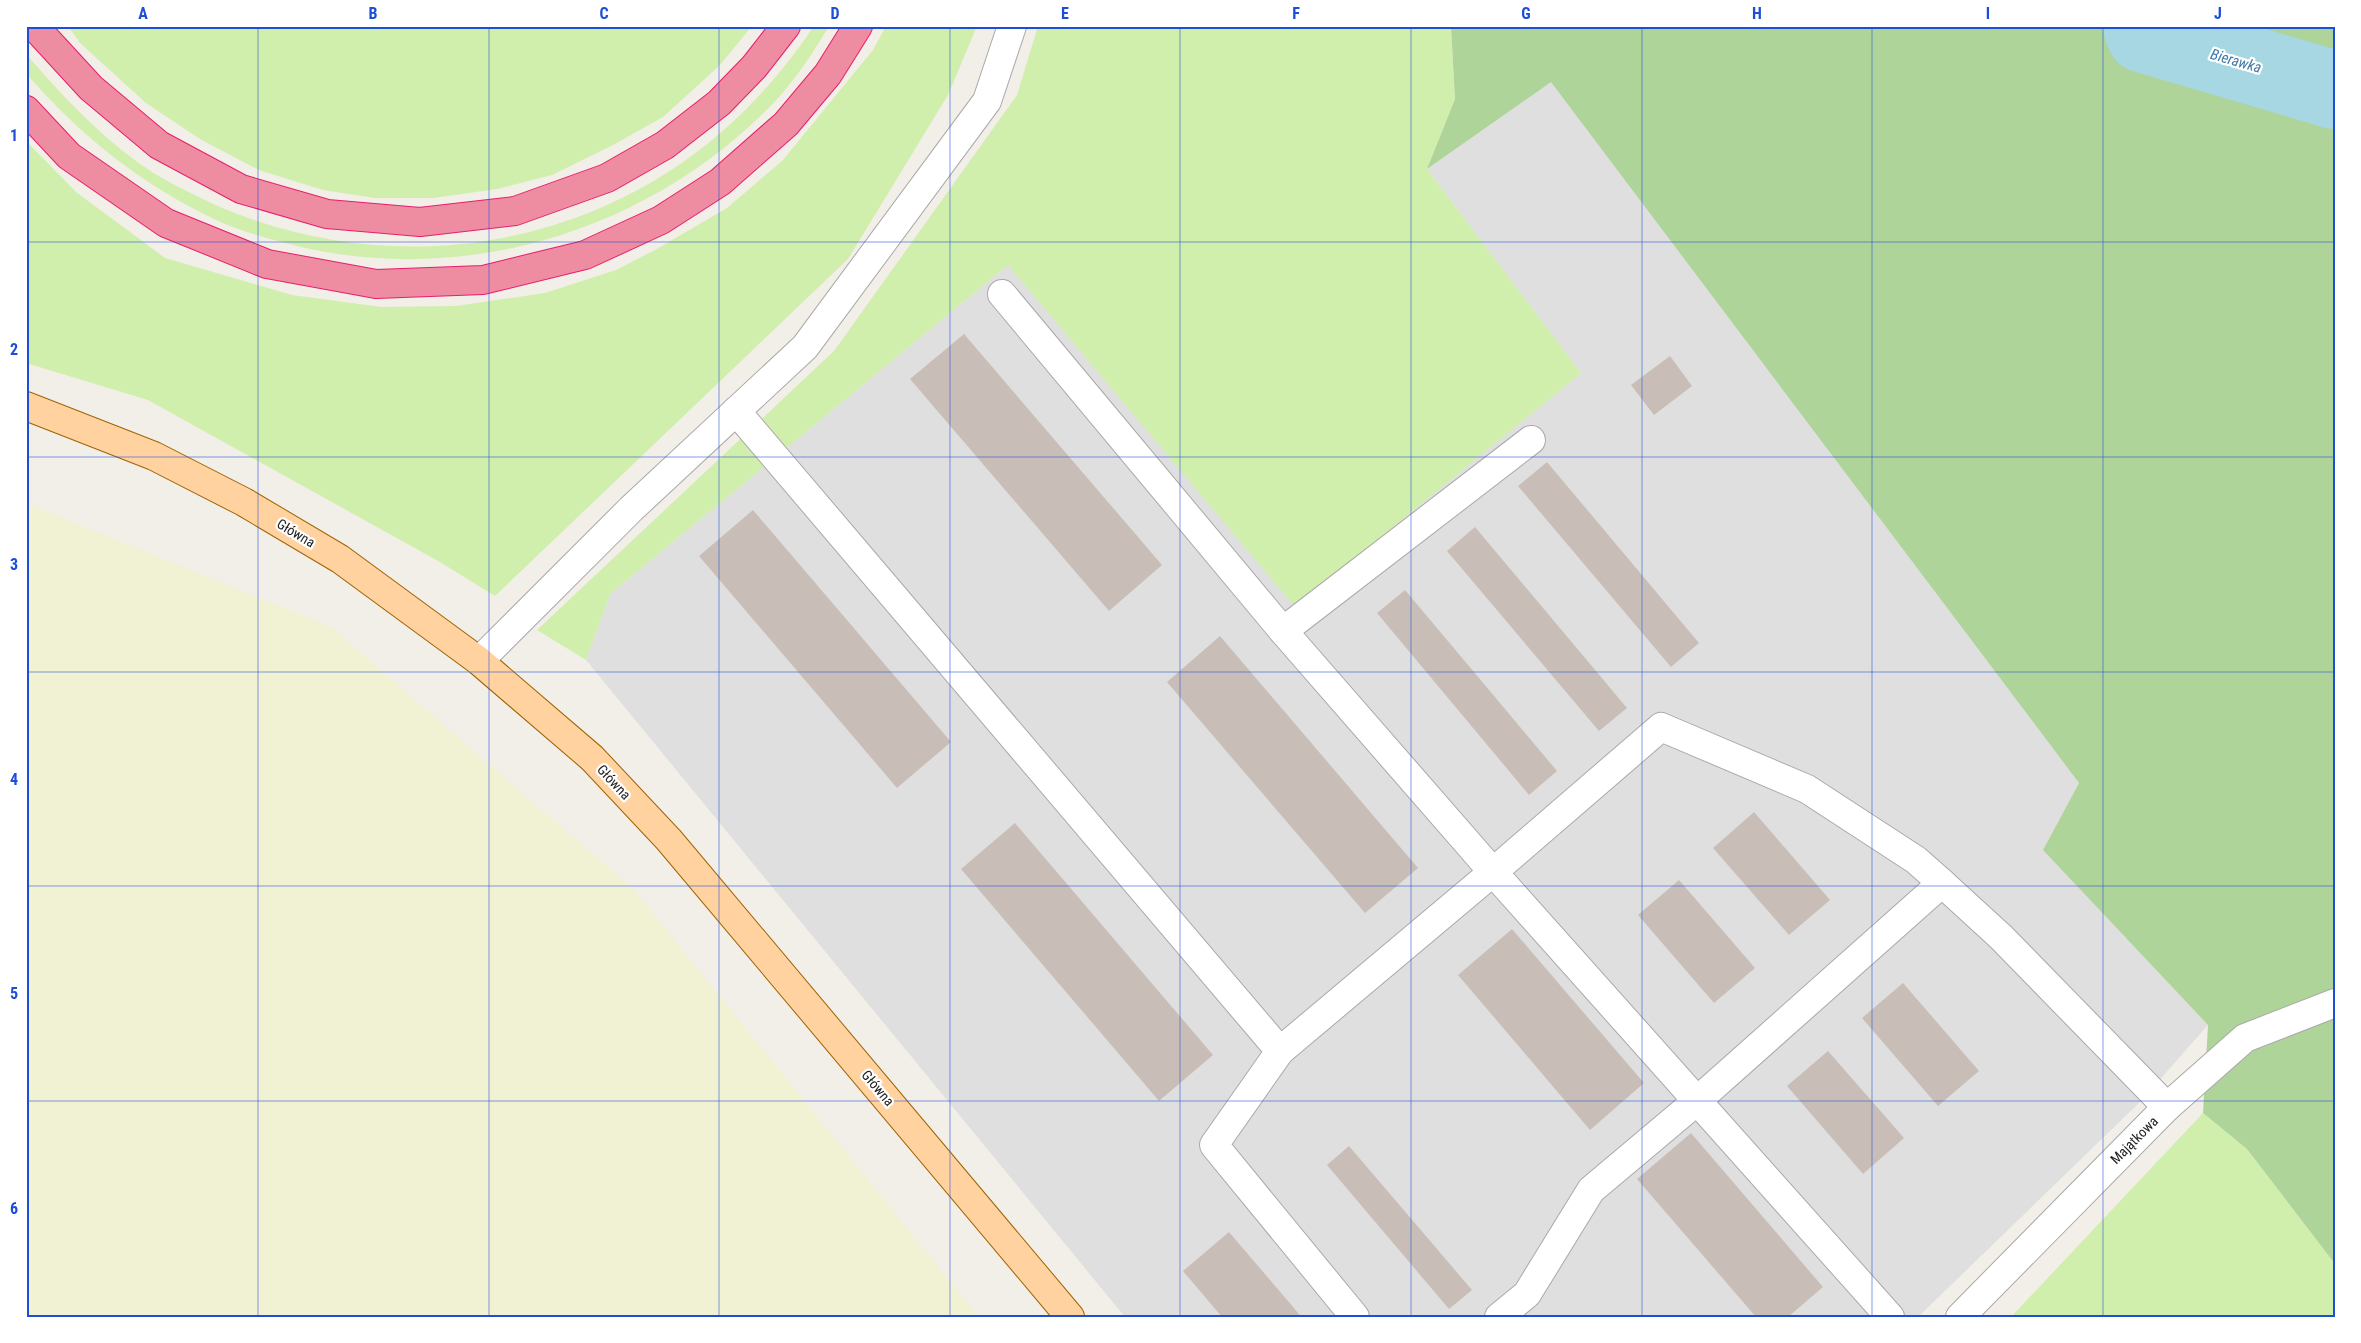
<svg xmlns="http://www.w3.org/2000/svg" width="2361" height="1343" viewBox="0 0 2361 1343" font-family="'Roboto Condensed',sans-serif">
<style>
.residential{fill:#e0dfdf}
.farmland{fill:#f1f2d3}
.grass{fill:#d0efac}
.forest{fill:#aed49a}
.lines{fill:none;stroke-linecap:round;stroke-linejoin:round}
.river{stroke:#a6d7e2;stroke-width:78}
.building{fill:#c8beb7}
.minor-casing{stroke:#a9a9a9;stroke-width:30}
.major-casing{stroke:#9f6300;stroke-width:30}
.highway-casing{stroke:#e81e6c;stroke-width:30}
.minor{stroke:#fff;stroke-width:28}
.major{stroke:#ffd2a0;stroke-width:28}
.highway{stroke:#ee8ca2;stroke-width:28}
.grid{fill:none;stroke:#1d4ed8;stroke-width:1;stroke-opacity:0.55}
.labels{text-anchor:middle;stroke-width:4.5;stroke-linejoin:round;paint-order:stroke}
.street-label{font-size:14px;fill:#222;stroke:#fff}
.water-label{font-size:15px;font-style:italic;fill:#4179a8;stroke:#fff}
.neatline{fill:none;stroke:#1d4ed8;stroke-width:2}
.grid-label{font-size:16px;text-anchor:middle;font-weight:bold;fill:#1d4ed8}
</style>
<rect width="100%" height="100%" fill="#f2eee8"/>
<path class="residential" d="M1551,81L2079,783L2043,850L2208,1025L2140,1102L1918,1317H1125L586,660L610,594L1008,265L1295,606L1581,373L1427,169Z"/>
<path class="farmland" d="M26,503L331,627L634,890L979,1317H26Z"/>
<g class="grass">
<path d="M68,26H752L719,66L663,117L615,144L552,175L497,189L433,198H375L323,190L259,170L200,139L146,103L80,43Z"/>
<path d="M814,26H829C815,50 798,75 780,96C660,226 474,287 301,247C273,240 242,232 216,220C141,184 80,136 26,73V54C59,92 95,131 136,161C157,177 184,190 209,202C363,273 546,259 686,160C736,125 780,77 814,26Z"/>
<path d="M886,26H977L948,95L848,259L495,596L440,562L148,400L26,363V141L76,192L165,258L292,295L381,307L456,306L545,293L616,270L655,250L727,208L783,160L873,50Z"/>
<path d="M1038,26H1451L1455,99L1427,169L1581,373L1295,607L1008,265L610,594L586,660L537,630L834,351L1017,95Z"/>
<path d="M2203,1113L2247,1149L2335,1264V1317H2011Z"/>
</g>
<path class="forest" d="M1451,26H2335V1264L2247,1149L2203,1113L2208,1025L2043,850L2079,783L1551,82L1427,169L1455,99Z"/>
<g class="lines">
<path class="river" d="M2142,26L2145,34L2335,90"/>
</g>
<g class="building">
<path d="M964,334L1162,565L1109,611L910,379Z"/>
<path d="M1670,356L1692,386L1654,415L1631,385Z"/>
<path d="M1547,462L1699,643L1671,667L1518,486Z"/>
<path d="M753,510L951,742L897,788L699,556Z"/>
<path d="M1475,527L1627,708L1599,731L1447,551Z"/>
<path d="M1405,590L1557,771L1529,795L1377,613Z"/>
<path d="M1220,636L1418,868L1365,913L1167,682Z"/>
<path d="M1754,812L1830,900L1789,935L1713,848Z"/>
<path d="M1015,823L1213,1055L1159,1101L961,869Z"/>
<path d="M1679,880L1755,968L1714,1003L1638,915Z"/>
<path d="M1512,929L1644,1083L1590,1130L1458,975Z"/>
<path d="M1903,983L1979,1071L1938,1106L1862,1018Z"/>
<path d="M1828,1051L1904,1138L1863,1174L1787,1086Z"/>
<path d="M1691,1133L1823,1287L1788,1317H1756L1637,1179Z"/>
<path d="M1349,1146L1472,1290L1449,1309L1327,1165Z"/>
<path d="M1229,1232L1294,1308L1301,1317H1222L1183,1271Z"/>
</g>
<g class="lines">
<defs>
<g id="minor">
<path d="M1002,294L1283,631L1493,872L1890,1317"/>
<path d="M736,411L1280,1051L1214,1145L1355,1317"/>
<path d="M1283,631L1531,440"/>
<path d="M479,661L631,509L805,347L987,101L1012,26"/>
<path d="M1280,1051L1493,872L1661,727L1807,789L1916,860L1942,883"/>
<path d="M1499,1317L1527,1294L1591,1190L1698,1100L1942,883L2001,937L2167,1107"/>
<path d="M1960,1317L2167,1107L2245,1038L2335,1003"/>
</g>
<path id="major" d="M26,406L154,456L244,502L340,559L479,661L592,758L669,840L1070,1317"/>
<g id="highway">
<path d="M34,26L91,88L159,145L241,189L327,214L420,222L515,211L607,178L665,145L719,103L754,67L786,26"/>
<path d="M26,110L69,156L166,223L267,264L376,284L483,280L585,255L661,220L720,182L786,124L828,74L858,26"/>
</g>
</defs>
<use href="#minor" class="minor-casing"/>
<use href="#major" class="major-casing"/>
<use href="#highway" class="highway-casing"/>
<use href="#minor" class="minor"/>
<use href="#major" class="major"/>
<use href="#highway" class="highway"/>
</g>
<path class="grid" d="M258,26V1317M489,26V1317M719,26V1317M950,26V1317M1180,26V1317M1411,26V1317M1642,26V1317M1872,26V1317M2103,26V1317M26,242H2335M26,457H2335M26,672H2335M26,886H2335M26,1101H2335"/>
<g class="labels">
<g class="street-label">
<text transform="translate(296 533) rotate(31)" y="5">Główna</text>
<text transform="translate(614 782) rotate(47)" y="5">Główna</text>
<text transform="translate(878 1088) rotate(50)" y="5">Główna</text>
<text transform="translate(2134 1140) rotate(-45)" y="5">Majątkowa</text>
</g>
<g class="water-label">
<text transform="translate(2236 61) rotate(16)" y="5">Bierawka</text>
</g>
</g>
<rect width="2361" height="1343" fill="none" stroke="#ffffff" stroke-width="55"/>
<rect x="28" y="28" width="2306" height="1288" class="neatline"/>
<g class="grid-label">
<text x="143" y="19">A</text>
<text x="373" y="19">B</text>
<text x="604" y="19">C</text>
<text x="835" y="19">D</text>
<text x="1065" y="19">E</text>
<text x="1296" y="19">F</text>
<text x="1526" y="19">G</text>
<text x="1757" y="19">H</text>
<text x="1988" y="19">I</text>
<text x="2218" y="19">J</text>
<text x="14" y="141">1</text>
<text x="14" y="355">2</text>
<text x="14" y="570">3</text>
<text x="14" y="785">4</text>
<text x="14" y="999">5</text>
<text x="14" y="1214">6</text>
</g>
</svg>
